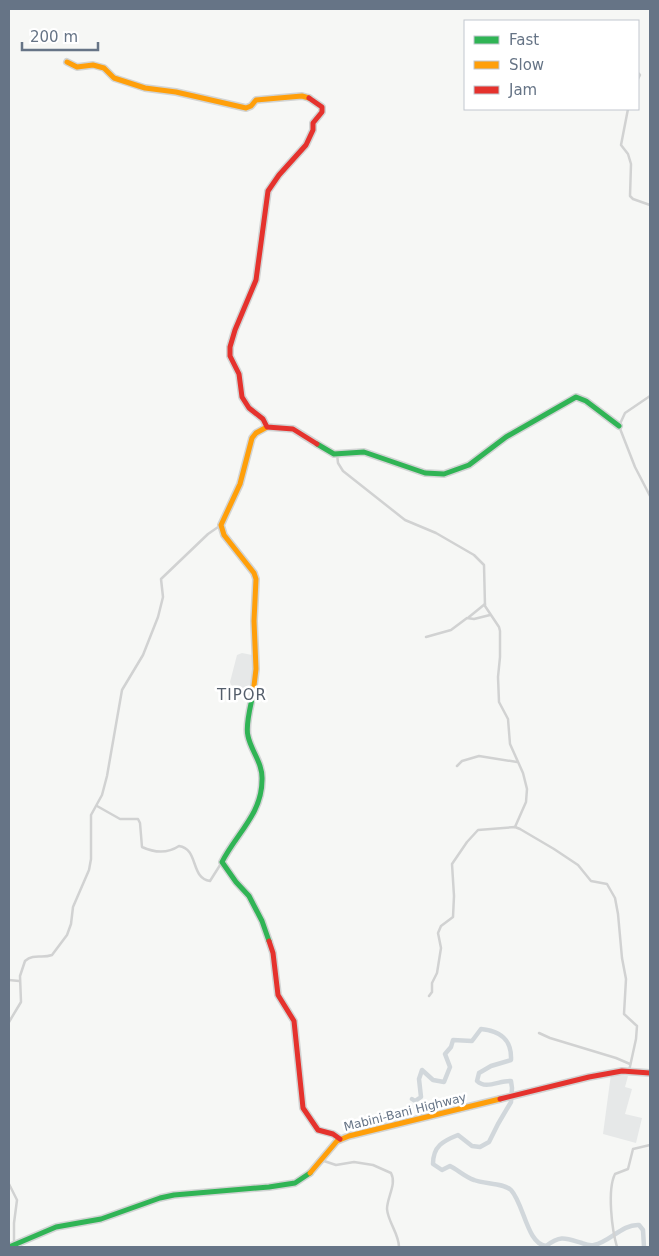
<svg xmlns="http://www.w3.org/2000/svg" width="659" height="1256" viewBox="0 0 659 1256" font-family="'DejaVu Sans',sans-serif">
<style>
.built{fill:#e6e8e8}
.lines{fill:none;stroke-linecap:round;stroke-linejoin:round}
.river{stroke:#d1d7db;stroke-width:4.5}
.fast-casing{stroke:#d2d4d4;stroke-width:8}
.slow-casing{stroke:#d2d4d4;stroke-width:8}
.jam-casing{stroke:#d2d4d4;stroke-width:8}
.street{stroke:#d1d2d2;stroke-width:2.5}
.fast{stroke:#30b455;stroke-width:5}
.slow{stroke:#ff9f0a;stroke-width:5}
.jam{stroke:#e5322d;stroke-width:5}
.labels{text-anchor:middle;stroke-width:5;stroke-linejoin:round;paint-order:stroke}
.street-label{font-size:12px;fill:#667486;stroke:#fff}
.quarter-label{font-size:15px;letter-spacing:1px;fill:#545e6b;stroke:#fff}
</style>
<rect width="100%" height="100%" fill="#f6f7f5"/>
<g class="built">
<path d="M242,653L252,655L254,669L250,690L231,685L230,682L237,655Z"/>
<path d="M611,1074L628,1076L625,1087L632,1089L625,1114L642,1118L636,1143L603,1134Z"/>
</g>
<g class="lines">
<path class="river" d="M412,1099L415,1101L421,1097L419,1079L422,1070L433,1080L444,1082L450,1067L445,1054L451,1047L453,1040L472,1041L481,1029C500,1031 512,1039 511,1060L491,1066L479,1073L477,1081C486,1090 500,1080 511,1081L512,1088L511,1102L498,1124L489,1142L480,1147L472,1146L458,1135C443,1141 433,1146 433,1164L442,1170L450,1166C458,1170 465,1177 474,1180C484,1184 504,1183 511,1190C524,1204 527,1244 546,1246C561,1235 565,1238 582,1243C587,1245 589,1246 594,1245C610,1242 622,1224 639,1225L643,1230L644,1247"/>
<defs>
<g id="fast">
<path d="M317,444L334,454L364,452L425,473L444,474L469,465L506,437L576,397L586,401L619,426"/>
<path d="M253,694C251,705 245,725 248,736C251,751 263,763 262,780C262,814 236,834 222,862L236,882L249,896L262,921L269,941"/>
<path d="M9,1247L56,1227L101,1219L160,1198L174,1195L269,1187L295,1183L310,1173"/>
</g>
<g id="slow">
<path d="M67,62L77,67L93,65L104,68L114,78L145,88L176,92L246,108L251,106L256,100L302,96L309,98"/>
<path d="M253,694L256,669L254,621L256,579L254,573L224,535L221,525L240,484L252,438L256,433L267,427"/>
<path d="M310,1173L337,1141L349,1136L500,1099"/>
</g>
<g id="jam">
<path d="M309,98L322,107V112L313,123V130L306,145L279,175L268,191L256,280L235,330L230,347V356L239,374L242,397L249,408L263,419L267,427L293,429L317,444"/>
<path d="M269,941L273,953L278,995L294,1021L303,1108L318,1130L333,1134L340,1139"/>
<path d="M500,1099L589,1077L622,1071L650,1073"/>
</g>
</defs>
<use href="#fast" class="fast-casing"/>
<use href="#slow" class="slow-casing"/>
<use href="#jam" class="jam-casing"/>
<g class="street">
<path d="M638,73L640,75L638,79"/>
<path d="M628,109L621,145L628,154L631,164L630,196L633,199L650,205"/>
<path d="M650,396L625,413L619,426L635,467L650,496"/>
<path d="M337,454L338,463L343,471L405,520L436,533L474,555L484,565L485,606L499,627L500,631V657L498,677L499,702L508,719L510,744L523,773L527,789L526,802L515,827"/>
<path d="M469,617L485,604"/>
<path d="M426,637L451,630L467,618L474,619L490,615"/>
<path d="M457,766L462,761L479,756L517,762"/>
<path d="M97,806L120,819H138L140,823L142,847C155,853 167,854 179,846C199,849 190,878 210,881L222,862"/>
<path d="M9,980L19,981"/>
<path d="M429,996L432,992V983L437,973L441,948L438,933L441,926L453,917L454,896L452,864L467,842L478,830L515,827L520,829L554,849L578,865L591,881L607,884L615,898L618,914L622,958L626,979L624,1014L637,1026L636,1039L629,1071"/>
<path d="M9,1022L21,1002L20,976L25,961C34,953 42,959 52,955L67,935L71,924L73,907L89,870L91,859V815L102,795L107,776L122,690L143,655L158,617L163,597L161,579L208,534L221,525"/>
<path d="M539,1033L550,1038L616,1058L630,1064"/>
<path d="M321,1160L336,1165L354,1162L373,1165L391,1173C397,1184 387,1197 387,1209C388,1222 399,1234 399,1247"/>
<path d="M9,1184L17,1200L14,1223V1247"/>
<path d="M617,1247C612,1230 607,1190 615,1174L628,1169L633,1149L650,1145"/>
</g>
<use href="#fast" class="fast"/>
<use href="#slow" class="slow"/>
<use href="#jam" class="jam"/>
</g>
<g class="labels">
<g class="street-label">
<text transform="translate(405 1112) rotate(-14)" y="4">Mabini-Bani Highway</text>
</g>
<g class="quarter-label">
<text x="242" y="700">TIPOR</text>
</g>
</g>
<rect width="659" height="1256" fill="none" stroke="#667486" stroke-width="20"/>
<rect x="464" y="20" width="175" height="90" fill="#ffffff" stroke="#c2c7cf"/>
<rect x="474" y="36" width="25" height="8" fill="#30b455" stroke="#c2c7cf"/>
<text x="509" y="45" font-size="15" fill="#667486">Fast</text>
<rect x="474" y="61" width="25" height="8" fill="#ff9f0a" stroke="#c2c7cf"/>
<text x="509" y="70" font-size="15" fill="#667486">Slow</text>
<rect x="474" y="86" width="25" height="8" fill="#e5322d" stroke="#c2c7cf"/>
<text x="509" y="95" font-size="15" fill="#667486">Jam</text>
<path d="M22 42v8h76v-8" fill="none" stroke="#667486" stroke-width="2.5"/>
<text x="30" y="42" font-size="15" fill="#667486" stroke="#ffffff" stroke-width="4" paint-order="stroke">200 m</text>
</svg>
